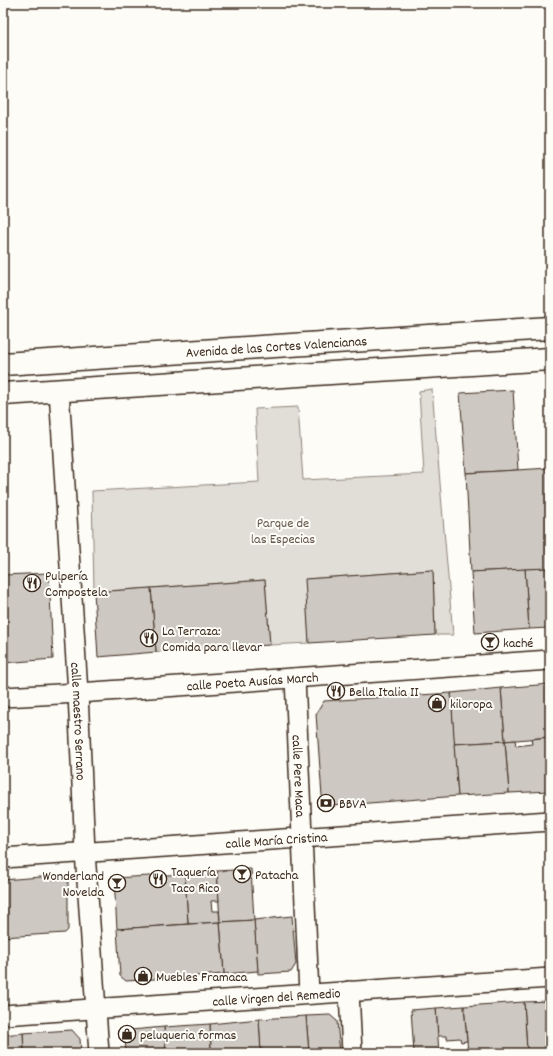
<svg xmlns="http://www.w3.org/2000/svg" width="553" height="1056" viewBox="0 0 553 1056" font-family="Dekko,sans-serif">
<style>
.green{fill:#e1ded7;stroke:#8e847a}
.building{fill:#cdc8c2;stroke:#3b2a1e}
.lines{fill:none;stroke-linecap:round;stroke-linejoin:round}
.minor-casing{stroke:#3b2a1e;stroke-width:22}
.tertiary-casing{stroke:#3b2a1e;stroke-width:25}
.minor{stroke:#fdfcf7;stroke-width:19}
.tertiary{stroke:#fdfcf7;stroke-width:22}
.labels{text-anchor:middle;stroke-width:4;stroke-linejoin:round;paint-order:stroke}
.street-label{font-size:14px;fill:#3b2a1e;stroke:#fdfcf7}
.park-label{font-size:14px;fill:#64574c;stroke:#fdfcf7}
.poi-label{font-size:14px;fill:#3b2a1e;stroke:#fdfcf7;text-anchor:start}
</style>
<rect width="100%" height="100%" fill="#fdfcf7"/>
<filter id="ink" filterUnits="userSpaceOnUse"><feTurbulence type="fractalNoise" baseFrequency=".025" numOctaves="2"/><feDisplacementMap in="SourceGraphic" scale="8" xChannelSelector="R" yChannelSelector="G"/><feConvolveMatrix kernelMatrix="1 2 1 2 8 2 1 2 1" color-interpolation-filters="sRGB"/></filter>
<g filter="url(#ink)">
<path class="green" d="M432,389L453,635H435L433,570L306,579L309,643L270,645L265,580L94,592L92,491L259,482L255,409L298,407L303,480L424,474L419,391Z"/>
<g class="building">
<path d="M513,390L518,470L466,473L460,393Z"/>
<path d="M550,468V568L471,572L466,473Z"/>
<path d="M550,568V628L529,629L525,569Z"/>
<path d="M525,569L529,629L475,633L471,572Z"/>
<path d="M433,570L435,635L309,643L305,579Z"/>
<path d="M49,573L53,659L3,663V575Z"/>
<path d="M265,580L270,645L156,652L151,588Z"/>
<path d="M151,588L156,652L98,657L94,592Z"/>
<path d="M550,684V737L505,741L501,688Z"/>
<path d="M501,688L505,741L454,744L451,693Z"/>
<path d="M451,693L458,796L331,806L322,796L316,714L324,701Z"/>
<path d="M550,737V791L509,793L505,741L515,740L516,746L532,744L531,739Z"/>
<path d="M505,741L509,793L458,796L454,744Z"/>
<path d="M251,869L254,920L220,922L217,871Z"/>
<path d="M217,871L219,901H211L212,911H219L220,922L188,924L185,874Z"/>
<path d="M185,874L188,924L117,929L114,878Z"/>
<path d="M53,876V880L68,878V930L65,933L3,937V880Z"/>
<path d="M292,916L296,964L291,972L258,974L254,920Z"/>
<path d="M254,920L258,971L224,974L220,922Z"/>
<path d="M220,922L224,974L126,981L120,976L117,929Z"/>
<path d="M550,1001V1050L527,1051L524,1002Z"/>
<path d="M524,1002L527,1051L468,1053L464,1006Z"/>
<path d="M464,1006L467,1041L461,1042L460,1038L447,1039V1036H438L436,1008Z"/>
<path d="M436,1008L439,1053H414L411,1010Z"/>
<path d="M330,1015L337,1021L340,1053H309L306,1016Z"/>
<path d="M306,1016L309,1053H261L259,1019Z"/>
<path d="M259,1019L261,1053H211L210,1024Z"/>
<path d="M210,1024L211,1053H166L164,1027Z"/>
<path d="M164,1027L166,1053H126L125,1037L131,1030Z"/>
<path d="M72,1030L80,1039L81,1053H24L23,1033Z"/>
<path d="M23,1033L24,1053H3V1035Z"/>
<path d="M538,1050V1053H515V1052Z"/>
</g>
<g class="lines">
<defs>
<g id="minor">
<path id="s1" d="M59,390L78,693L85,852L99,1053"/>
<path id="s2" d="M295,678L309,994"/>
<path id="s3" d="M3,697L78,693L550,660"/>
<path id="s4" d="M3,858L550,821"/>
<path d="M349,991L352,1053"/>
<path id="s5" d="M3,1015L550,978"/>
</g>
<g id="tertiary">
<path id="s6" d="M3,364L550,328"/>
<path d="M3,394L550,359"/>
</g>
</defs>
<use href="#minor" class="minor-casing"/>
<use href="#tertiary" class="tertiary-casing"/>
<use href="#minor" class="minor"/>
<use href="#tertiary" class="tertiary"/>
</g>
</g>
<defs>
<symbol id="restaurant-ring" viewBox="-11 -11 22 22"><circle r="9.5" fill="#fdfcf7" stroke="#3b2a1e" stroke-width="1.5"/><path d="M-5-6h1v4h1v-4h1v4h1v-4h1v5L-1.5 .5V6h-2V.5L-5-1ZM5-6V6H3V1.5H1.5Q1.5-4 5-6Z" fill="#3b2a1e"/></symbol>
<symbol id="bar-ring" viewBox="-11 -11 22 22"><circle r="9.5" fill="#fdfcf7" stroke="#3b2a1e" stroke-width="1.5"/><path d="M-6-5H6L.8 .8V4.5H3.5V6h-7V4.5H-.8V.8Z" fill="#3b2a1e"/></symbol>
<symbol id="shop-ring" viewBox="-11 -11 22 22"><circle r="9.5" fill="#fdfcf7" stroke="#3b2a1e" stroke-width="1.5"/><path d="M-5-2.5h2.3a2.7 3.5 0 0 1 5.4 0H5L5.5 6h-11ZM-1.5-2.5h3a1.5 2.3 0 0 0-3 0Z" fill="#3b2a1e"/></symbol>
<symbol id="bank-ring" viewBox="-11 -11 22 22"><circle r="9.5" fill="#fdfcf7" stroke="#3b2a1e" stroke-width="1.5"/><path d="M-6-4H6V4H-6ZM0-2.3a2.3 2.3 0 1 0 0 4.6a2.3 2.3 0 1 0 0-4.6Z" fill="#3b2a1e"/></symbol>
</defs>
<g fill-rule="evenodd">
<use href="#restaurant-ring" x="22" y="573" width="20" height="20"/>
<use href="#restaurant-ring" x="139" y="628" width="20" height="20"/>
<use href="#bar-ring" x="480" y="632" width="20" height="20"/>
<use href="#restaurant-ring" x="326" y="681" width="20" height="20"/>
<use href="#shop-ring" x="427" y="693" width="20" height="20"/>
<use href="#bank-ring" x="316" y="793" width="20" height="20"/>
<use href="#bar-ring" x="232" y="864" width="20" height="20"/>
<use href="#restaurant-ring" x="148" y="869" width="20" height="20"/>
<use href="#bar-ring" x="107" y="873" width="20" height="20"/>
<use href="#shop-ring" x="133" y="966" width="20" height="20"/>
<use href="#shop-ring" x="117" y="1024" width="20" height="20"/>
</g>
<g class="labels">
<g class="street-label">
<text dy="5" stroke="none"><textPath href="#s6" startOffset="274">Avenida de las Cortes Valencianas</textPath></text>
<text dy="5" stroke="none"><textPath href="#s3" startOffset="250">calle Poeta Ausías March</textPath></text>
<text dy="5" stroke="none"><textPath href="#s1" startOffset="332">calle maestro Serrano</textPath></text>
<text dy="5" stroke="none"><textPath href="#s2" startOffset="98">calle Pere Maca</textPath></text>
<text dy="5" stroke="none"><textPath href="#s4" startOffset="274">calle María Cristina</textPath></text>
<text dy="5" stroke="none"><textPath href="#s5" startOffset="274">calle Virgen del Remedio</textPath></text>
</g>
<g class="park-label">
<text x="283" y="527">Parque de<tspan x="283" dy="16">las Especias</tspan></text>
</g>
<g class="poi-label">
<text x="45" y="580">Pulpería<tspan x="45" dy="16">Compostela</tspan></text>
<text x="162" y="635">La Terraza:<tspan x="162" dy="16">Comida para llevar</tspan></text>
<text x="503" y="647">kaché</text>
<text x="349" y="696">Bella Italia II</text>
<text x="450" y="708">kiloropa</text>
<text x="339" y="808">BBVA</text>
<text x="171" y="876">Taquería<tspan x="171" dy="16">Taco Rico</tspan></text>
<text x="255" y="879">Patacha</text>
<text x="104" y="880" text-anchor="end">Wonderland<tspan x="104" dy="16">Novelda</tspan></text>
<text x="156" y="981">Muebles Framaca</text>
<text x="140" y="1039">peluqueria formas</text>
</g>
</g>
<rect width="553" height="1056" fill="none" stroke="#fdfcf7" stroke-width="16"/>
<rect x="8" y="8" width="537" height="1040" fill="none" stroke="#3b2a1e" stroke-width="1.5" filter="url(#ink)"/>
</svg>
